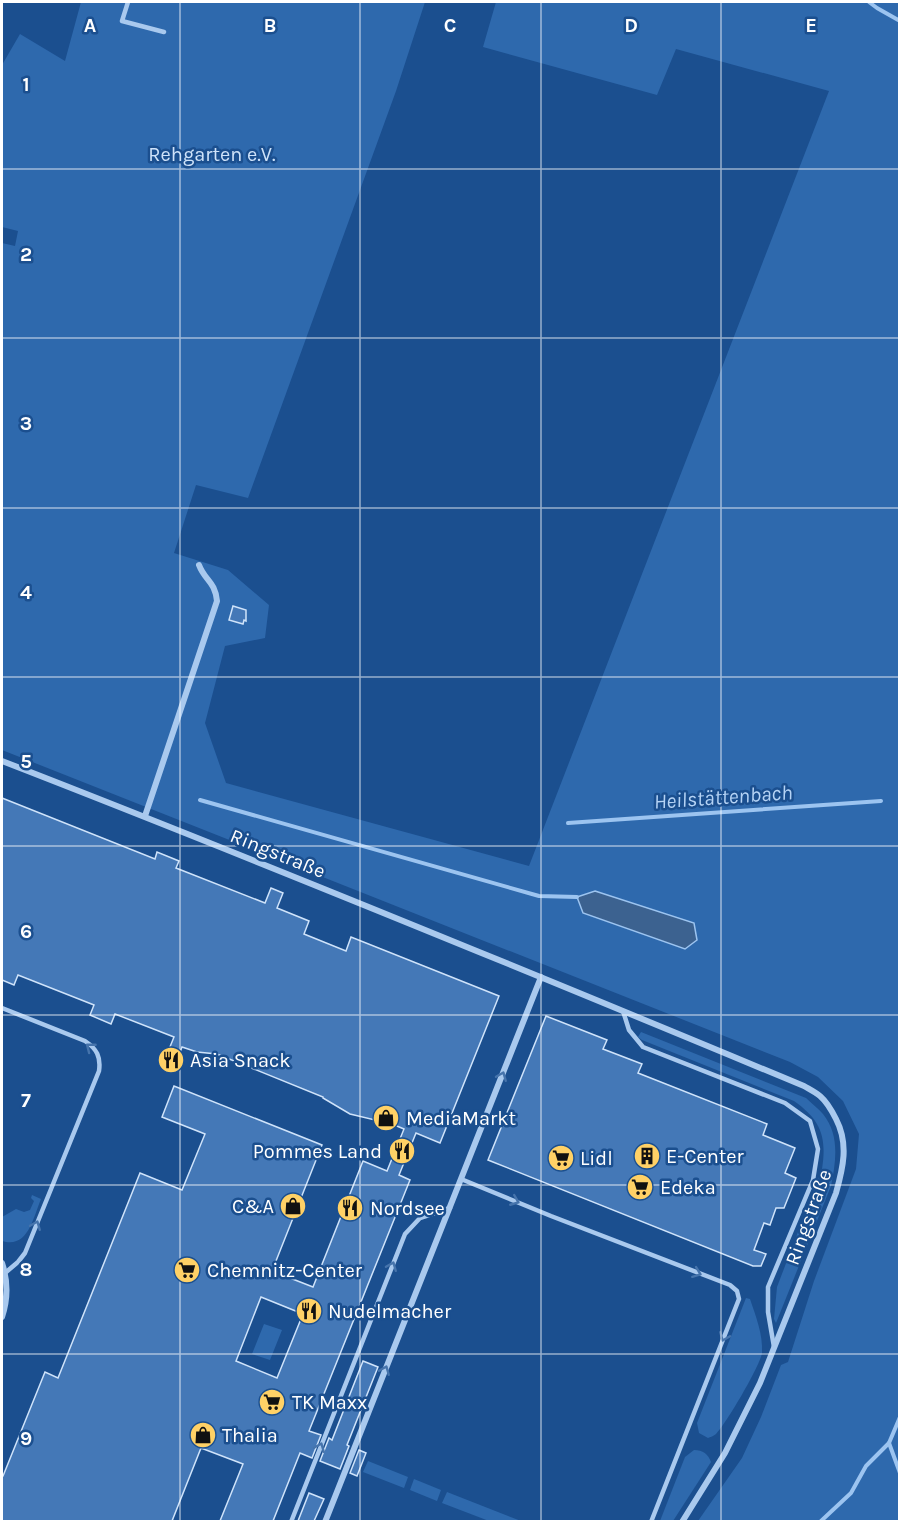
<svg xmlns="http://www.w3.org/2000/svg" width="901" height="1523" viewBox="0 0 901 1523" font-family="Karla,sans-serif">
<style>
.green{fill:#2e69ad}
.water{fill:#3c6290;stroke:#9cc4f0;stroke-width:1.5}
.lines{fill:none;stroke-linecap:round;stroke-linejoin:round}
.stream{stroke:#9cc4f0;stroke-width:4}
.building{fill:#4478b7;stroke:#cfe3fa;stroke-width:1.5;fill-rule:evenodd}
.lane{stroke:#a9c9ee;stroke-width:4.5}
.street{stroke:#a9c9ee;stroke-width:6}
.oneway{stroke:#4674ac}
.grid{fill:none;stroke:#fff;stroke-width:1.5;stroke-opacity:0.55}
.labels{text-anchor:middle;stroke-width:5;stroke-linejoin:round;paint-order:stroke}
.park-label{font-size:20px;fill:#cfe3fa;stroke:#1b4f8f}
.street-label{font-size:20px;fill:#fff;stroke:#1b4f8f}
.poi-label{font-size:20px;fill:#fff;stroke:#1b4f8f;text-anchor:start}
.water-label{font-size:21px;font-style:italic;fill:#b5d3f5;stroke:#1b4f8f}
.grid-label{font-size:20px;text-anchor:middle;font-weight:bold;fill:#fff;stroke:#1b4f8f;stroke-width:5;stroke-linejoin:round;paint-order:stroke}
</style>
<rect width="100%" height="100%" fill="#1b4f8f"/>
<g class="green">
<path d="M81,2H425L396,91L248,498L196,485L174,553L228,570L269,605L265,638L225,646L205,723L226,783L529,866L829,91L676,49L657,95L483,47L496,2H899V1521H698L742,1458L761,1417L781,1365L788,1362L814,1281L856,1169L859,1134L843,1101L818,1077L790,1062L2,750V243L15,246L18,231L2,227V65L20,34L65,61Z"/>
<path d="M641,1032L806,1098C811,1103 818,1108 823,1114C840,1135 836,1161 831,1186L776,1323L774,1319L777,1287L822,1169C827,1137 821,1120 794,1101L642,1040L638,1037Z"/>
<path d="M32,1195L41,1199C33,1218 28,1249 2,1241V1217L16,1209L24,1212L30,1210L34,1201L31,1198Z"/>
<path d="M746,1298L750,1299C756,1317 763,1334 762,1353C760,1366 726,1424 716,1434C714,1436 710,1437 708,1438L699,1433L697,1423Z"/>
<path d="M264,1324L282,1330L270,1360L252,1354Z"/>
<path d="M694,1450C703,1450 708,1454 711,1462L673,1521H660L685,1457Z"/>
<path d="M368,1461L408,1477L404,1488L363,1472Z"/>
<path d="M414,1479L441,1490L437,1501L410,1490Z"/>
<path d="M447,1492L521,1521H489L442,1503Z"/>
</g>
<path class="water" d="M595,891L694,923L697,940L685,949L583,913L577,897Z"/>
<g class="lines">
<g class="stream">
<path d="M869,2L877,8L900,21"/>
<path d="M200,800L539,896L577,897"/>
<path d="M568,823L881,801"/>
<path d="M889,1443L900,1473"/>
<path d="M820,1522L851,1493L866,1466L889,1443L900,1417"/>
</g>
</g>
<g class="building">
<path d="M233,606L246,610V621L244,620L243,624L229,620Z"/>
<path d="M2,798L155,859L157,852L179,861L176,868L265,903L271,888L283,893L277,908L309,921L304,934L346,951L351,937L499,996L440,1143L416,1133L399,1175L410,1180L309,1431L321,1435L312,1458L300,1453L273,1521H220L243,1464L201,1448L172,1521H2V1476H3L45,1372L58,1378L140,1173L182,1190L205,1134L162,1117L174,1086L322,1145L272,1271L313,1287L363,1161L387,1171L404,1129L380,1119L379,1121L350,1114L323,1098V1097L217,1054L197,1052L182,1047L174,1068L163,1064L174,1037L115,1014L111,1024L90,1015L94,1005L18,975L14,985L2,980ZM261,1297L303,1314L277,1378L236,1361Z"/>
<path d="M546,1016L607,1040L603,1049L642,1064L638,1073L767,1124L763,1135L795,1148L785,1173L796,1178L784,1208H776L770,1225L764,1223L754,1250L766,1254L761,1266H753L488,1160Z"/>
<path d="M363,1361L378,1367L347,1445L349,1446L340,1469L320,1461L329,1438L332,1440Z"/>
<path d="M359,1450L366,1453L357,1476L350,1473Z"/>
<path d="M309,1493L324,1499L314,1521H298Z"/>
</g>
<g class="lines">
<g class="lane">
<path d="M128,2L122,21L164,32"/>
<path d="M2,1008L85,1041C97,1049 101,1057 99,1071L25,1253L18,1262L5,1273"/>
<path d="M623,1011L629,1030L643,1047L785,1103L810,1121L818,1149L813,1180L768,1287V1312L774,1347"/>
<path d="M461,1179L551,1216L730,1285L737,1291L739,1299L651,1522"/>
<path d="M291,1522L405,1234L420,1218L450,1208"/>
</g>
<g class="street">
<path d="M2,761C270,865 537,975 804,1086C809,1089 815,1092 820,1096C827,1102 832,1111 836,1119C849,1144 843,1168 836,1193L760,1383L725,1453L682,1522"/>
<path d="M145,816L217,601C215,581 205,581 199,565"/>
<path d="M2,1263C8,1281 8,1299 2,1317"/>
<path d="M325,1522L541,977"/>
</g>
</g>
<defs><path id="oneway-chevron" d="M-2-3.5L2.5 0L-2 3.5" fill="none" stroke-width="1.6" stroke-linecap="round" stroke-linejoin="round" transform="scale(1.5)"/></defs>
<g class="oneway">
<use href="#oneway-chevron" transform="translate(90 1047) rotate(-142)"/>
<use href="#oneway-chevron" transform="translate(502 1076) rotate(-68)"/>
<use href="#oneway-chevron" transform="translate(515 1201) rotate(22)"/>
<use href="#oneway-chevron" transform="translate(36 1225) rotate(-68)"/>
<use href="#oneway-chevron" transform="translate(392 1266) rotate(-68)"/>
<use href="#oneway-chevron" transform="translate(697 1273) rotate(21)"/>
<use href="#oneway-chevron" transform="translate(724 1337) rotate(112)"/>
<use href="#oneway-chevron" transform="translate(385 1370) rotate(-68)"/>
<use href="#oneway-chevron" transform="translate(320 1447) rotate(-68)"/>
</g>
<path class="grid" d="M180,2V1522M360,2V1522M541,2V1522M721,2V1522M2,169H900M2,338H900M2,508H900M2,677H900M2,846H900M2,1015H900M2,1185H900M2,1354H900"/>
<defs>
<symbol id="restaurant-disc" viewBox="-11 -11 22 22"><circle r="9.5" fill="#ffd166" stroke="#1b4f8f"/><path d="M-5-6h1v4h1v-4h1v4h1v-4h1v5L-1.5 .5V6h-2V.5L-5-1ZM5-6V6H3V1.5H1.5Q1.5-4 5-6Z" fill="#111"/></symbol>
<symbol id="shop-disc" viewBox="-11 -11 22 22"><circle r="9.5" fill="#ffd166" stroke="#1b4f8f"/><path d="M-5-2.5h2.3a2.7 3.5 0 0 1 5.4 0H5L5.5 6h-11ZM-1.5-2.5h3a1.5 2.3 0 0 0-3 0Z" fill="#111"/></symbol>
<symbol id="building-disc" viewBox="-11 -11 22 22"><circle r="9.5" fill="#ffd166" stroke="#1b4f8f"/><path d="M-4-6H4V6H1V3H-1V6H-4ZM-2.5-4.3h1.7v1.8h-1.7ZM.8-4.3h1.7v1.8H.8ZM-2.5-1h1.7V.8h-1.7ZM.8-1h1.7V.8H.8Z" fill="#111"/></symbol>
<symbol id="supermarket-disc" viewBox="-11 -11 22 22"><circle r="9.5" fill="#ffd166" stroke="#1b4f8f"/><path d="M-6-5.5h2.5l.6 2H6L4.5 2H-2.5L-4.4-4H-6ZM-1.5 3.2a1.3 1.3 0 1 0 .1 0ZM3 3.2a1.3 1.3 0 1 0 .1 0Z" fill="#111"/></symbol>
</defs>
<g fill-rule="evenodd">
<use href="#restaurant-disc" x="156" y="1045" width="30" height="30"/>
<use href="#shop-disc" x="371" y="1103" width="30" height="30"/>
<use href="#restaurant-disc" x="387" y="1136" width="30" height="30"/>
<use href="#building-disc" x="632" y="1141" width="30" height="30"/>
<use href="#supermarket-disc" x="546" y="1143" width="30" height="30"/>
<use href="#supermarket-disc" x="625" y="1172" width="30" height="30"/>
<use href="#shop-disc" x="278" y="1191" width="30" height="30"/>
<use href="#restaurant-disc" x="335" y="1193" width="30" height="30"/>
<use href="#supermarket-disc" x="172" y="1255" width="30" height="30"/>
<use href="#restaurant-disc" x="294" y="1296" width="30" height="30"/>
<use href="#supermarket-disc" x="257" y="1387" width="30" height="30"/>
<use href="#shop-disc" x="188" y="1420" width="30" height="30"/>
</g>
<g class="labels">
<g class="park-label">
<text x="212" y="161">Rehgarten e.V.</text>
</g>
<g class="street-label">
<text transform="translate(278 853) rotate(22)" y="7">Ringstraße</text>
<text transform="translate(808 1217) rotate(-70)" y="7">Ringstraße</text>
</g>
<g class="poi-label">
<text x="190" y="1067">Asia Snack</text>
<text x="406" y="1125">MediaMarkt</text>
<text x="382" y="1158" text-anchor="end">Pommes Land</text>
<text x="666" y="1163">E-Center</text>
<text x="580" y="1165">Lidl</text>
<text x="660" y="1194">Edeka</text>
<text x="274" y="1213" text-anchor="end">C&amp;A</text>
<text x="370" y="1215">Nordsee</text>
<text x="207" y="1277">Chemnitz-Center</text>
<text x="328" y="1318">Nudelmacher</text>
<text x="292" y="1409">TK Maxx</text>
<text x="222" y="1442">Thalia</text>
</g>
<g class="water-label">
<text transform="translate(723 797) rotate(-4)" y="7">Heilstättenbach</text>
</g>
</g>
<g class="grid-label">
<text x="90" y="32">A</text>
<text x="270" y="32">B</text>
<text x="450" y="32">C</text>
<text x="631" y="32">D</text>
<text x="811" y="32">E</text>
<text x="26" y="91">1</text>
<text x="26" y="261">2</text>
<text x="26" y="430">3</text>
<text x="26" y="599">4</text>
<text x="26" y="768">5</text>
<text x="26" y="938">6</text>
<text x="26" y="1107">7</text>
<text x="26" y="1276">8</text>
<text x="26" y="1445">9</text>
</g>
<rect width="901" height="1523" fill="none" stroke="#ffffff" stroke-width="6"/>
</svg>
